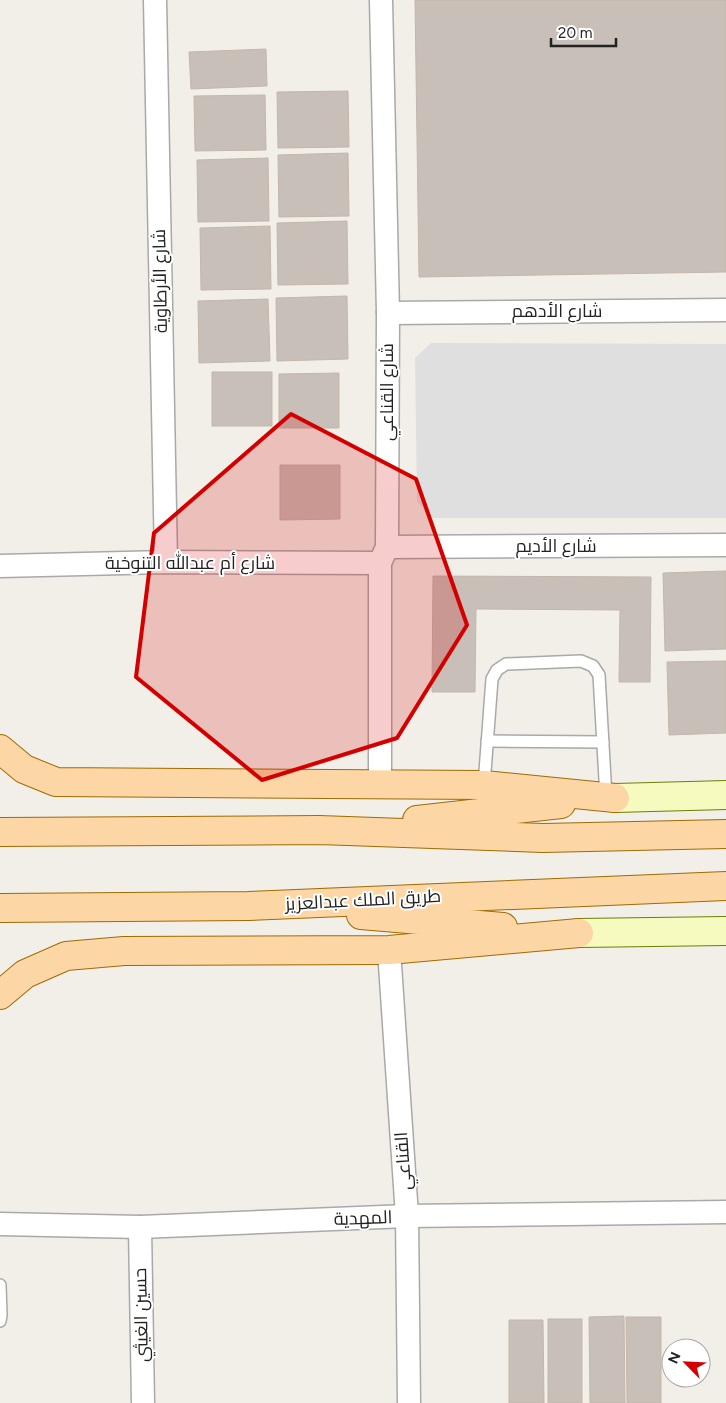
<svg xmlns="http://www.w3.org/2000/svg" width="726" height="1403" viewBox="0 0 726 1403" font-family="Figtree,Cairo,sans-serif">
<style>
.residential{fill:#e0dfdf}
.building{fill:#c7bfb8;stroke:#c4b6ab}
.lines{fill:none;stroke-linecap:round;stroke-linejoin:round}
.lane-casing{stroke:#a9a9a9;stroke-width:14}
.street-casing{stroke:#a9a9a9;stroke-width:25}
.secondary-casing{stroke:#707d05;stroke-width:30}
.primary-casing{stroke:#a06b00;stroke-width:30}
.lane{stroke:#fff;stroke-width:11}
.street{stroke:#fff;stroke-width:22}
.secondary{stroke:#f7fabf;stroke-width:28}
.primary{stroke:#fcd6a4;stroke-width:28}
.marked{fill:#d40000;fill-opacity:0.2;stroke:#d40000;stroke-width:4;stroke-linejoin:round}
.labels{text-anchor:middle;stroke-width:4;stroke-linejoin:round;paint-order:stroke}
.street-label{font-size:18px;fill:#222;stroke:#fff}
</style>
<rect width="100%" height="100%" fill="#f2efe9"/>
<path class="residential" d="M431,343L726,344V518H430L417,501L415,358Z"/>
<g class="building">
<path d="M415,0H726V272L419,277Z"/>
<path d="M266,49L267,86L191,89L189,52Z"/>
<path d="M348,91L349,147L278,148L277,92Z"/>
<path d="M265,95L266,150L195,151L194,96Z"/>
<path d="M348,153L349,216L279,217L278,155Z"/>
<path d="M268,158L269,221L198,222L197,160Z"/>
<path d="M347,221L348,284L278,285L277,223Z"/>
<path d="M270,226L271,289L201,290L200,228Z"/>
<path d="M347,296L348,359L277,361L276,298Z"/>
<path d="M268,299L270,361L199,363L198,301Z"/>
<rect x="212" y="372" width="60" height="54"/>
<path d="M339,373V428H279V374Z"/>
<path d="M280,465H340V519L280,520Z"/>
<path d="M726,571V649L665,651L663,573Z"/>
<path d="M433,576L651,577L650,682H619L620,610L476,609L475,692H432Z"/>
<path d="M726,661V733L669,735L667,662Z"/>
<path d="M624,1316L625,1403H590L589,1317Z"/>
<path d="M626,1317H661V1403H627Z"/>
<rect x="548" y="1319" width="34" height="84"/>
<path d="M509,1320H543L544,1403H509Z"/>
</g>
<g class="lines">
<defs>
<g id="lane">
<path d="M487,741L603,742"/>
<path d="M484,785L492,679L497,670L506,664L581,661L593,666L599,675L606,797"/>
<path d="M0,1285L1,1315L0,1321"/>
</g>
<g id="street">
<path d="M155,0L166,562"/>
<path d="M388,313L726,310"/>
<path d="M387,547L726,545"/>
<path d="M0,566L166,562L380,563"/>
<path d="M380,784V563L387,547L388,313L381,0"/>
<path d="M389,950L407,1216L409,1403"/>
<path d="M0,1224L140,1227L407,1216L726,1212"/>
<path d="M140,1227L143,1403"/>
</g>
<g id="secondary">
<path d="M615,798L726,795"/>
<path d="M579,933L726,931"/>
</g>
<g id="primary">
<path d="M0,749L24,769L56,782L484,785L615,798"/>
<path d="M417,820L561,804"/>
<path d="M0,832L319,830L543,838L726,834"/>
<path d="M0,908L248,906L726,886"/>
<path d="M361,915L503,927"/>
<path d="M0,995L25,974L66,956L124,951L389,950L579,933"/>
</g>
</defs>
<use href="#lane" class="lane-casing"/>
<use href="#street" class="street-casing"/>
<use href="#secondary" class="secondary-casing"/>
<use href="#primary" class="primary-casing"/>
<use href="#lane" class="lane"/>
<use href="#street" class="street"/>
<use href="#secondary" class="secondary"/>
<use href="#primary" class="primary"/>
</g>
<path class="marked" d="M291,414L416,479L467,625L397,738L262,780L136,677L154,533Z"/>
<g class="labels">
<g class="street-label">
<text transform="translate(160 281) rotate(-91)" y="6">شارع الأرطاوية</text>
<text x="557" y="317">شارع الأدهم</text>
<text transform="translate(387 392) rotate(-90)" y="6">شارع القناعي</text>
<text x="556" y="552">شارع الأديم</text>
<text x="190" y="569">شارع أم عبدالله التنوخية</text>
<text transform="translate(363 900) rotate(-3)" y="6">طريق الملك عبدالعزيز</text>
<text transform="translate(403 1161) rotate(-94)" y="6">القناعي</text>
<text transform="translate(363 1218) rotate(-2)" y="6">المهدية</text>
<text transform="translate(141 1315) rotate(-91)" y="6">حسين الغيثي</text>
</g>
</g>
<g transform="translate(686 1363) rotate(294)"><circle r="24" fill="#ffffff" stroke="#a7a7a7"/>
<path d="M0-4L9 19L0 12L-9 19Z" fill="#d40000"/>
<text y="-8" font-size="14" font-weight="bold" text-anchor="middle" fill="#222222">N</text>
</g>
<path d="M551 38v8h65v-8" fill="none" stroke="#222222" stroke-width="2.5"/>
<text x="558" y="38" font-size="15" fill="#222222" stroke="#ffffff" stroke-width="4" paint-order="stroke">20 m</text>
</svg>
